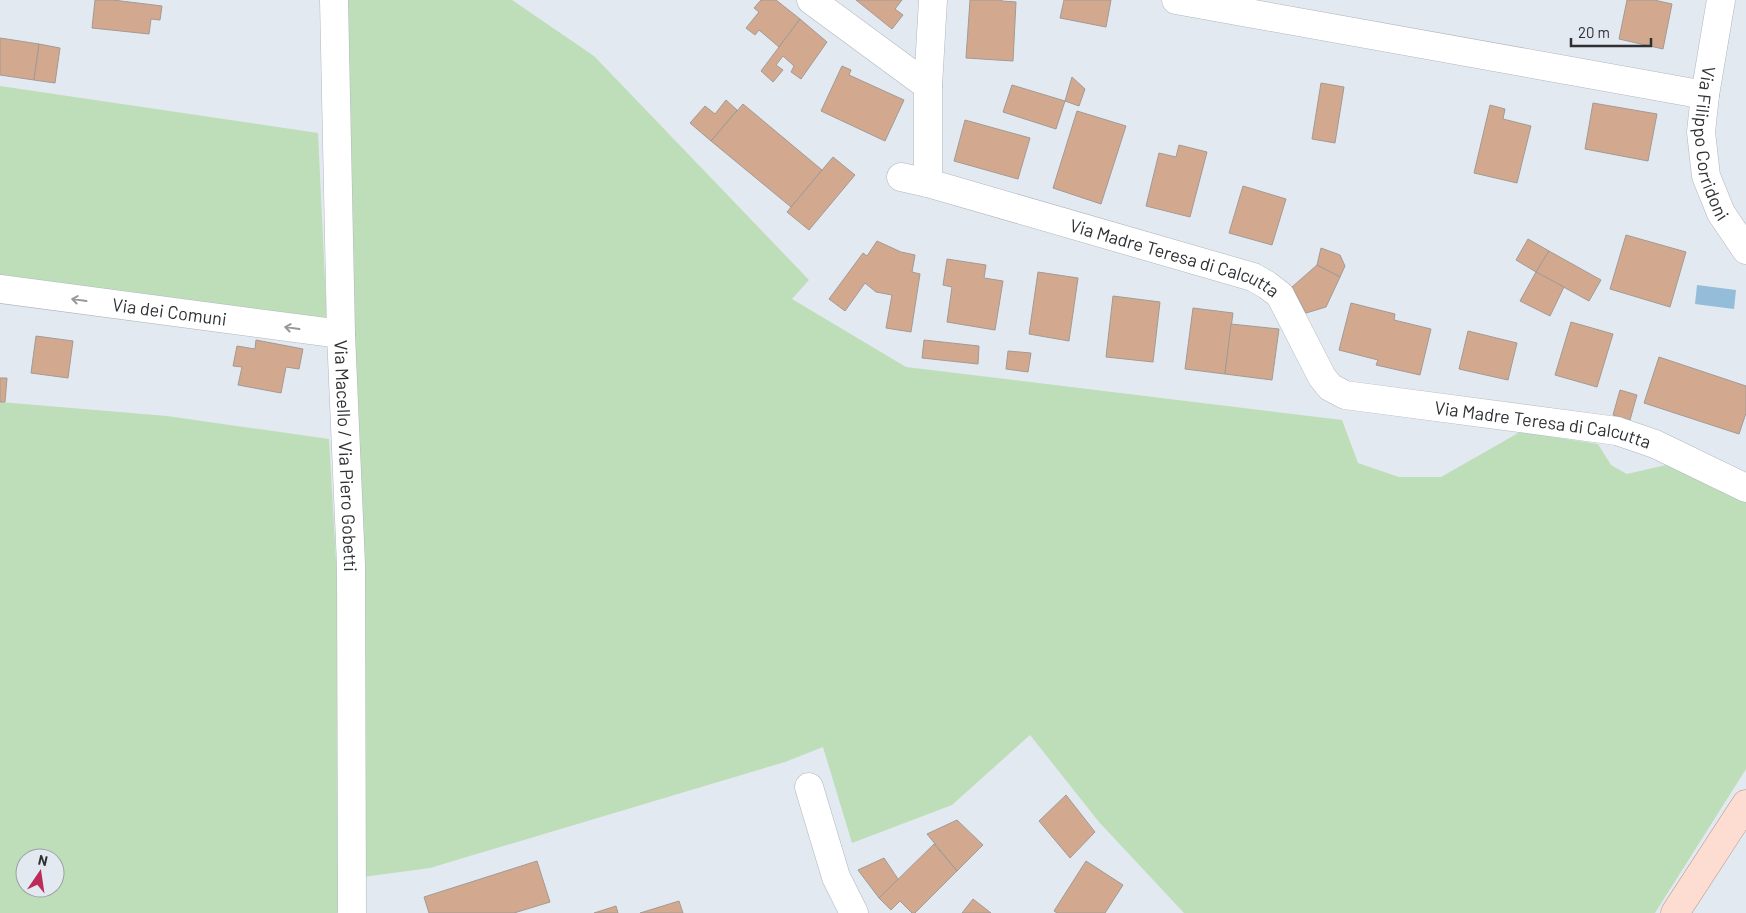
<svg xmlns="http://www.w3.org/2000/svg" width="1746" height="913" font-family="Barlow,sans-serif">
<rect width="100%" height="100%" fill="#e3e9f0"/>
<g fill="#bedeb9" fill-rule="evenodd">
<path d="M 348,0 L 512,0 L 594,56 L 809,280 L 792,299 L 906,367 L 1342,420 L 1358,463 L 1399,477 L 1441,477 L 1520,432 L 1598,444 L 1611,465 L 1627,474 L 1666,465 L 1746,502 L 1746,769 L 1655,913 L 1184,913 L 1099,822 L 1030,735 L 952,805 L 852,843 L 823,747 L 785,762 L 430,868 L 363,877 L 348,152 Z"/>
<path d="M 0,86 L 318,133 L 327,323 L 0,277 Z"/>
<path d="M 0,402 L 167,416 L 329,439 L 340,629 L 339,909 L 337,913 L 0,913 ZM 25,858 L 55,858 L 55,888 L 25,888 Z"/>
</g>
<path fill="#94bdda" d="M 1697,285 L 1736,290 L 1734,309 L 1695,304 Z"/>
<g fill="#d2a98f" stroke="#a29a95">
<path d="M 95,0 L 113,0 L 162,6 L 160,20 L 151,19 L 149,34 L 92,28 Z"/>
<path d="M 761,0 L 776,0 L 800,19 L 779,47 L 759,30 L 755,35 L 746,28 L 759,12 L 754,8 Z"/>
<path d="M 856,0 L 902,0 L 895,9 L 903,15 L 892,29 Z"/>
<path d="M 970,0 L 1002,0 L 1002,1 L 1016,2 L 1013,61 L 966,58 Z"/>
<path d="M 1064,0 L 1111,0 L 1106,27 L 1060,18 Z"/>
<path d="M 1627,0 L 1654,0 L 1672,4 L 1663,49 L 1619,39 Z"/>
<path d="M 800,19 L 827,42 L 801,79 L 791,72 L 794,66 L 783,56 L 776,65 L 783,70 L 773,82 L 761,71 Z"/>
<path d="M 0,38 L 39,44 L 34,80 L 0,75 Z"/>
<path d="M 39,44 L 60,48 L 55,83 L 34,80 Z"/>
<path d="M 842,66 L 851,70 L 849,75 L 904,100 L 885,141 L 821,111 Z"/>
<path d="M 1072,77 L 1085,89 L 1079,106 L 1065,101 Z"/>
<path d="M 1321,83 L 1344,87 L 1335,143 L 1312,139 Z"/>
<path d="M 1012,85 L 1065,101 L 1056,129 L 1003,112 Z"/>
<path d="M 726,100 L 737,110 L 711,141 L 690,123 L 705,106 L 715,114 Z"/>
<path d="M 1593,103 L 1657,114 L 1648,161 L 1585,149 Z"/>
<path d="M 743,104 L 822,170 L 791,207 L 711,141 Z"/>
<path d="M 1490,105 L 1505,109 L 1503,119 L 1531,126 L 1517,183 L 1474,173 Z"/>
<path d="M 1077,111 L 1126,126 L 1101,204 L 1053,188 Z"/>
<path d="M 965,120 L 1030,138 L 1018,179 L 954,161 Z"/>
<path d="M 1179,145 L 1207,152 L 1190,217 L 1146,206 L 1159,153 L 1176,157 Z"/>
<path d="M 833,157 L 855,175 L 809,230 L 787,212 Z"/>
<path d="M 1243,186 L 1286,199 L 1272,245 L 1229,233 Z"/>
<path d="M 1626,235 L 1686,252 L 1670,307 L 1610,289 Z"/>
<path d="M 1528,239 L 1549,251 L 1536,272 L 1516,260 Z"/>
<path d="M 877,241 L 901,252 L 915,255 L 912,272 L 920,274 L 911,332 L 886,328 L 892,295 L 876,292 L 865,283 L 845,311 L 829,299 L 863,253 L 867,256 Z"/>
<path d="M 1321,248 L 1340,255 L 1345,266 L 1340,277 L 1317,265 Z"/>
<path d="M 1549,251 L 1601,280 L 1589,301 L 1536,272 Z"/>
<path d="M 947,259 L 986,265 L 984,278 L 1003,281 L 995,330 L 947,322 L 952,287 L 943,285 Z"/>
<path d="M 1317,265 L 1340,277 L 1326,307 L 1306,313 L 1292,287 Z"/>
<path d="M 1038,272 L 1078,278 L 1069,341 L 1029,334 Z"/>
<path d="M 1536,272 L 1564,287 L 1550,316 L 1520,301 Z"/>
<path d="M 1113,296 L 1160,302 L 1153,362 L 1106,357 Z"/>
<path d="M 1351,303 L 1395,314 L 1394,320 L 1431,329 L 1420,375 L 1376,365 L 1378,360 L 1339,350 Z"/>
<path d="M 1193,308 L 1233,313 L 1225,374 L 1185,369 Z"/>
<path d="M 1571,322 L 1613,334 L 1597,387 L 1555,375 Z"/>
<path d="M 1231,324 L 1279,329 L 1272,380 L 1225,374 Z"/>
<path d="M 1468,331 L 1517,343 L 1508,380 L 1459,369 Z"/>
<path d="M 36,336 L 73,341 L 68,378 L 31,373 Z"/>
<path d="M 256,340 L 303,349 L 299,369 L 286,367 L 281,393 L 238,385 L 242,367 L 233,366 L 237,346 L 255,349 Z"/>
<path d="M 924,340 L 979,346 L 978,364 L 922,358 Z"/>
<path d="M 1008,351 L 1031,353 L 1028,372 L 1006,369 Z"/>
<path d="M 1659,357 L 1746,386 L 1746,413 L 1739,434 L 1644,403 Z"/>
<path d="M 0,378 L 7,378 L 5,402 L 0,402 Z"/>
<path d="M 1620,390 L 1637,395 L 1630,420 L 1613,415 Z"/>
<path d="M 1066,795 L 1095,832 L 1070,858 L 1039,821 Z"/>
<path d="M 957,820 L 983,845 L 957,871 L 927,834 Z"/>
<path d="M 934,844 L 957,871 L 915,913 L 912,913 L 900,901 L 891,910 L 879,898 Z"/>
<path d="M 884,858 L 898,879 L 879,898 L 858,870 Z"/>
<path d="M 537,861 L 550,902 L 514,913 L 429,913 L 424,897 Z"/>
<path d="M 1086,861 L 1123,885 L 1105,913 L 1057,913 L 1054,911 Z"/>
<path d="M 973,899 L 991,913 L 962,913 Z"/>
<path d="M 679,901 L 683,913 L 640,913 Z"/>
<path d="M 616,906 L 618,913 L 594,913 Z"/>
</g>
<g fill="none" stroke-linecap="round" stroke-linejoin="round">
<g stroke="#b1b7be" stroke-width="29">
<g id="minor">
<path id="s1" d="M 334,0 L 341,334 L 351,565 L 352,913"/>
<path d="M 811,0 L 928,86"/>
<path id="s2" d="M 933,0 L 928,86 L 928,183 L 1253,277 L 1267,285 L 1280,295 L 1322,377 L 1330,387 L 1345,395 L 1617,431 L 1655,444 L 1746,488"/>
<path d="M 1176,0 L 1705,95"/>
<path id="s3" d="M 1721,0 L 1705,95 L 1701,132 L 1706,176 L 1721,213 L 1746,250"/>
<path d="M 901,177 L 928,183"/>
<path id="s4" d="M 0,289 L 341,334"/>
<path d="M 809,787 L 836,877 L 854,913"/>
</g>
</g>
<g stroke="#b39186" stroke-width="29">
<path id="major" d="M 1675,913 L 1746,804"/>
</g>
<use href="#minor" stroke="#fff" stroke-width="28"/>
<use href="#major" stroke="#fddcd1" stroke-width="28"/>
</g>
<defs><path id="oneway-shaft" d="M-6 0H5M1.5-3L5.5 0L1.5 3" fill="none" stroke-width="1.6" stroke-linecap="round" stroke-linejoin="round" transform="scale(1.25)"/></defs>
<g stroke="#969899">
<use href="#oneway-shaft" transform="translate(79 300) rotate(-172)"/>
<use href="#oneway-shaft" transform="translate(292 328) rotate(-172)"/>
</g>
<g text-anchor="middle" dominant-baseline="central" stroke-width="5" stroke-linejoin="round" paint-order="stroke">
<g font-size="18" fill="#2e3033" stroke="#e3e9f0">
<text stroke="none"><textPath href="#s3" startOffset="146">Via Filippo Corridoni</textPath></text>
<text stroke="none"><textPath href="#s2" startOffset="441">Via Madre Teresa di Calcutta</textPath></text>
<text stroke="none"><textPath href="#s4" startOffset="171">Via dei Comuni</textPath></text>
<text stroke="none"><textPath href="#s2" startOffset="876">Via Madre Teresa di Calcutta</textPath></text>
<text stroke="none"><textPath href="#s1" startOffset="456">Via Macello / Via Piero Gobetti</textPath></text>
</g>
</g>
<g transform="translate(40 873) rotate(13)"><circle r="24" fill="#e3e9f0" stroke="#9b9fa4"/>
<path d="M0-4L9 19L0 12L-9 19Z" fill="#bb2c58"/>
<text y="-8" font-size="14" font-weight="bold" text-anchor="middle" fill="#2e3033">N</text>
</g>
<path d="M1571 38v8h80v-8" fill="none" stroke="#2e3033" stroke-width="2.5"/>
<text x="1578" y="38" font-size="15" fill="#2e3033" stroke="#e3e9f0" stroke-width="4" paint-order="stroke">20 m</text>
</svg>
